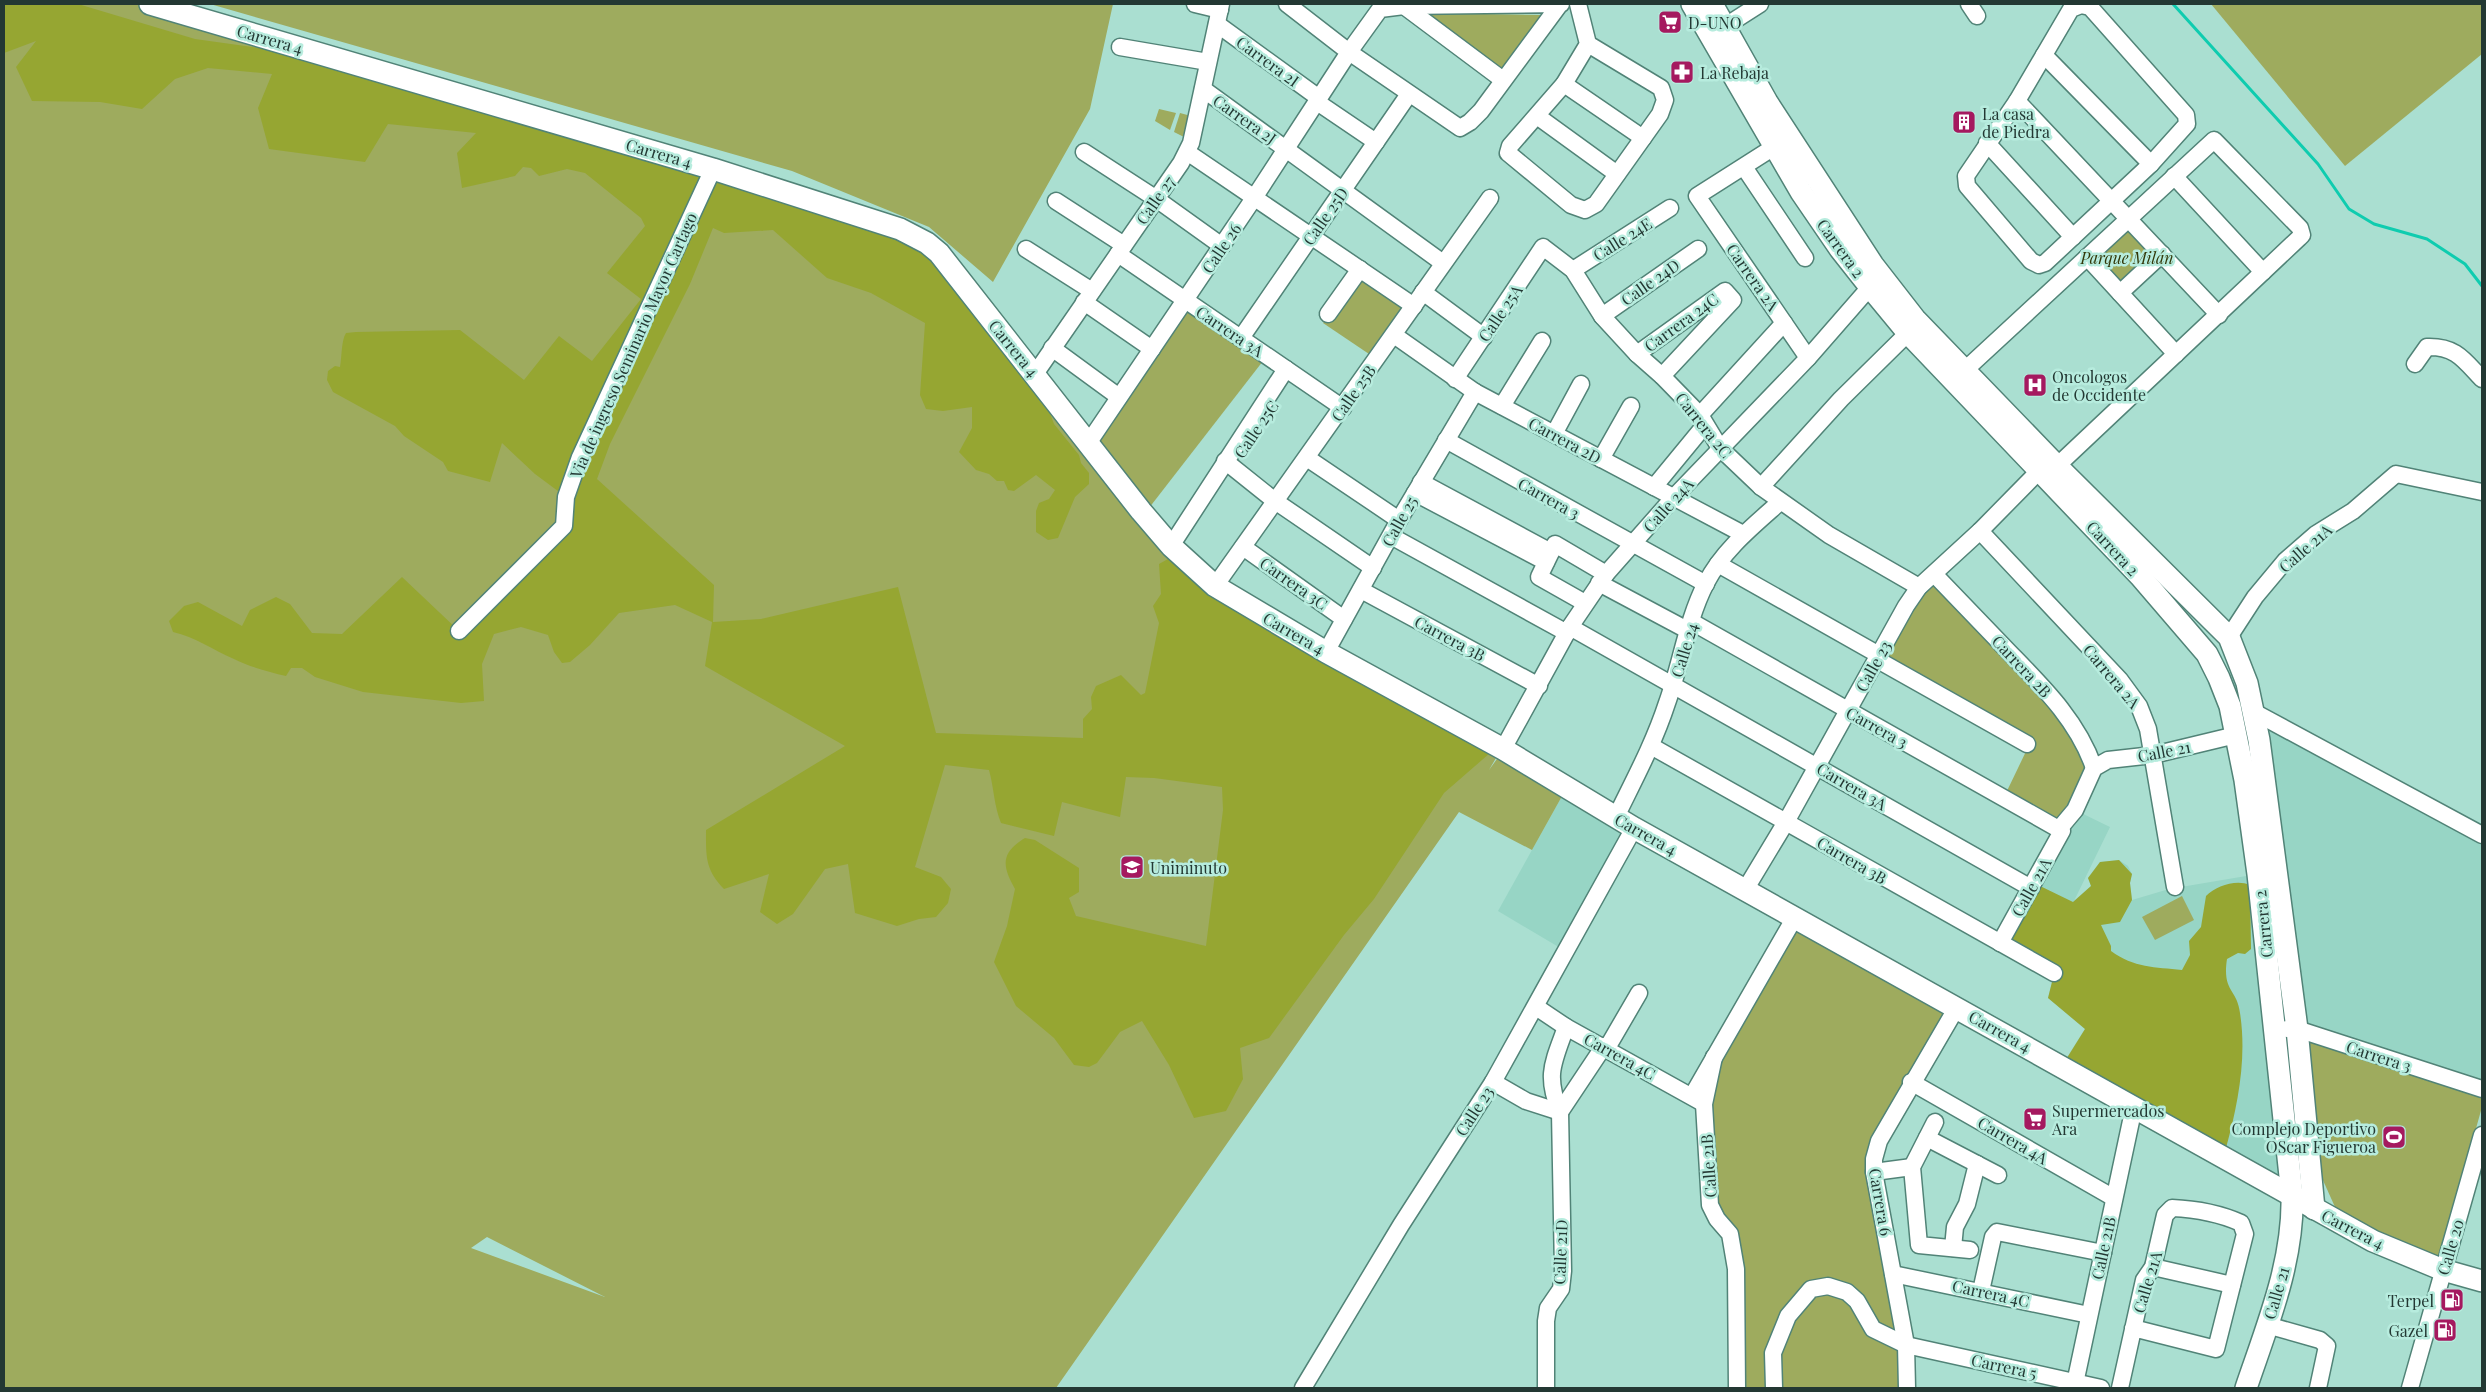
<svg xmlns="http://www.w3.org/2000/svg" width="2486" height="1392" font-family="'Playfair Display',serif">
<rect width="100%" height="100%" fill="#aadfd1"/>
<g fill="#97d5c5">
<path d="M 2254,712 L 2482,835 L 2482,1089 L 2297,1029 Z"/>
<path d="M 1566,789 L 1628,824 L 1562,949 L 1498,911 Z"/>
<path d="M 2075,810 L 2110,827 L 2074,901 L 2091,886 L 2088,878 L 2100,862 L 2119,860 L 2128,866 L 2132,874 L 2130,883 L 2132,900 L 2169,889 L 2258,874 L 2283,1177 L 2094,1079 L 2065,1061 L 2085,1029 L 2048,998 L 2055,970 L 2038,885 Z"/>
</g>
<g fill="#9eab5e" fill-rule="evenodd">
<path d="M 4,4 L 149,4 L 939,253 L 1171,546 L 1326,652 L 1496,758 L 1489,770 L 1502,752 L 1566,789 L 1532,850 L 1459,812 L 1056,1388 L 4,1388 ZM 487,1237 L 605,1297 L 471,1248 Z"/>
<path d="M 210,4 L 1113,4 L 1090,109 L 993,282 L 929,227 L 792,171 Z"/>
<path d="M 2211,4 L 2482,4 L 2482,54 L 2345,166 Z"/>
<path d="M 1430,13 L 1544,15 L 1504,74 L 1428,18 Z"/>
<path d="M 1159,109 L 1176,113 L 1170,130 L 1155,121 Z"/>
<path d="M 1180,113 L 1191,116 L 1184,137 L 1174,132 Z"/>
<path d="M 2130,226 L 2160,257 L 2122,290 L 2093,257 Z"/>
<path d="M 1361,273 L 1408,306 L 1372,356 L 1323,323 Z"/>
<path d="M 1188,310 L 1263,361 L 1149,508 L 1097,442 Z"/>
<path d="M 1932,582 L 2051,704 L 2079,740 L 2088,768 L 2057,823 L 2006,793 L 2031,741 L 1883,657 L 1914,601 Z"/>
<path d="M 2182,896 L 2194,920 L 2155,940 L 2142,917 Z"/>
<path d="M 1795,917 L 1957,1007 L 1879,1141 L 1908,1388 L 1737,1388 L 1736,1269 L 1717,1219 L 1709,1167 L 1714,1057 Z"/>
<path d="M 2304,1039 L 2482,1095 L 2482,1107 L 2439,1260 L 2373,1236 L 2335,1207 L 2317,1167 Z"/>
</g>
<g fill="#96a632">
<path d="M 4,4 L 78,4 L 195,39 L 338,59 L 713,169 L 939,253 L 1035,374 L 1054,424 L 1079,455 L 1081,463 L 1089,473 L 1089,484 L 1075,497 L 1058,538 L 1048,540 L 1036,532 L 1036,511 L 1039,503 L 1049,499 L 1055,490 L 1036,475 L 1014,491 L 1008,490 L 1004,481 L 997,481 L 989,474 L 976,470 L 959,452 L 972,428 L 972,407 L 943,411 L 926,409 L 920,395 L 925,323 L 871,293 L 827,278 L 773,230 L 724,233 L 713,228 L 690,284 L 610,444 L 597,479 L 714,585 L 713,622 L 761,619 L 898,587 L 936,733 L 1083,738 L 1083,719 L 1092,709 L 1091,697 L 1096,686 L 1121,675 L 1141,695 L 1145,693 L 1159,623 L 1153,606 L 1161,594 L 1159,564 L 1168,559 L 1295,647 L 1490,753 L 1444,793 L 1374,899 L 1344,935 L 1269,1038 L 1240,1048 L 1243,1079 L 1226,1111 L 1194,1118 L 1169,1065 L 1142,1021 L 1120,1032 L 1097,1063 L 1089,1067 L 1074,1065 L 1054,1038 L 1016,1006 L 994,962 L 1007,926 L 1015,889 C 1003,867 999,854 1025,838 L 1035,840 L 1079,868 L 1079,892 L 1069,898 L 1076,916 L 1206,946 L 1223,810 L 1222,787 L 1154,778 L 1126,777 L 1120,817 L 1062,802 L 1054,836 L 1001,823 C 994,806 994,788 989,770 L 945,765 L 915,867 L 941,877 L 951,889 L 948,903 L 936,917 L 919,919 L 897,926 L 855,913 L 848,864 L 825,869 L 793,914 L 777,924 L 760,912 L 769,874 L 724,889 C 705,870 706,856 706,830 L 845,746 L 705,666 L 712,622 L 675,605 L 619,613 L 590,645 L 570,662 L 562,663 L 554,652 L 548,635 L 521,627 L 494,634 L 482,664 L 484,701 L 461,703 L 363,692 L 315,677 L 302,668 L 291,668 L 286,676 C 269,672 250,667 234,659 C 213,650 195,637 173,632 L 169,621 L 184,606 L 198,602 L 242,626 L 250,610 L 276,597 L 290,604 L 312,633 L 342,634 L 402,577 L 458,630 L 564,526 L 566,497 L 535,474 L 502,443 L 490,482 L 448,471 L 443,462 L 404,436 L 395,426 L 333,392 L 327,380 L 328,371 L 335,366 L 340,367 C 342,357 341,341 346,333 L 356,332 L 460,330 L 524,380 L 559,336 L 592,361 L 641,299 L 607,273 L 645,226 L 641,218 L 585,173 L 567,169 L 539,176 L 531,168 L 523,167 L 515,176 L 462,188 L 457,153 L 476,133 L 388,124 L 365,162 L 269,149 L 258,108 L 272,74 L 208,68 L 175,79 L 142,109 L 100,102 L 32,101 L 16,67 L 36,41 L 4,53 Z"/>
<path d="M 2119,860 L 2132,874 L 2130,883 L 2132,900 L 2120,922 L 2101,925 L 2111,946 L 2111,951 C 2134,968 2155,967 2182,970 L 2190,955 L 2189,941 L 2201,927 L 2206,896 C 2216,886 2236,879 2250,885 L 2251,949 L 2245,954 L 2238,953 L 2227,959 C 2222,992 2237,988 2240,1013 C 2247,1058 2238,1104 2226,1148 L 2065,1061 L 2085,1029 L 2048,998 L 2055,970 L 2004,941 L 2038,885 L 2073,902 L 2091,886 L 2088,878 L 2100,862 Z"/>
</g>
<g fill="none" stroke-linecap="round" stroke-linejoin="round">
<path stroke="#0fccaf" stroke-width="3" d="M 2173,4 L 2318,164 L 2349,209 L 2374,224 L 2427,239 L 2465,264 L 2482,286"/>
<g stroke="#518377" stroke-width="19">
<g id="minor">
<path d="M 1195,4 L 1220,10"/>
<path d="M 1560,4 L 1481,111 L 1470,122 L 1460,128 L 1349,52 L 1380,9 L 1404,6 L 1561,4"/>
<path d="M 1578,4 L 1588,44 L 1564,84 L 1510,146 L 1508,153 L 1571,205 L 1585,210 L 1596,204 L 1660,114 L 1665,100 L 1661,88 L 1588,44"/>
<path d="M 1969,4 L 1977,16"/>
<path d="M 2081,5 L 2090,7 L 2186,115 L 2187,124 L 2151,164 L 2045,263 L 2039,265 L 2031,261 L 1967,186 L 1966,176 L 2017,101 L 2071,9 Z"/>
<path d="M 1404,6 L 1503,80"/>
<path d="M 1217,24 L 1319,98"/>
<path d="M 1724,27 L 1760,4"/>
<path d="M 1120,47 L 1208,62"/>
<path d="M 2044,55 L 2151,164"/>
<path d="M 1564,84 L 1643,138"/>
<path d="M 1203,89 L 1443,263"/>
<path d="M 2017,101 L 2219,315"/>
<path d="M 1317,102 L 1376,142"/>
<path d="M 1537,116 L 1617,174"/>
<path d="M 1987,143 L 2073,237"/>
<path d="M 1774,147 L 1697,196 L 1808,358"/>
<path d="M 1084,152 L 1155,198 L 1222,246"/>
<path d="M 1187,152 L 1414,306"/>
<path d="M 1744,167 L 1805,258"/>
<path d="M 2174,176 L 2263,272"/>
<path d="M 1056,201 L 1124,245"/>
<path d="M 1026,249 L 1092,291"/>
<path d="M 1118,254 L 1343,408"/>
<path d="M 2087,257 L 2176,354"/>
<path d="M 1573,270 L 1670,208"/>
<path d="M 1423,292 L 1484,337"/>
<path d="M 2120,293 L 2162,254"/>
<path d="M 1084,302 L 1152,349"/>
<path d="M 1328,314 L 1360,269"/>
<path d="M 1602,316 L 1698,249"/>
<path d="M 1394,335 L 1475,392 L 1743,534"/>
<path d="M 1241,338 L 1409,94"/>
<path d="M 1052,348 L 1119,397"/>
<path d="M 1637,354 L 1725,291 L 1733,300 L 1662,376"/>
<path d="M 2415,364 L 2427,347 C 2456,346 2464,360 2482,379"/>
<path d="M 1965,370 L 2214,140 L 2300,228 L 2302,235 L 2299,238 L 2057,466"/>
<path d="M 1035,374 L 1181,163 L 1191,143 L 1221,4"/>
<path d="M 1455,379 L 1543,247 L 1573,270 L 1602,316 L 1637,354 L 1662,376 L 1700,415 L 1720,448 L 1761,487 L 1829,535 L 1919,587"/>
<path d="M 1502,406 L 1542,341"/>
<path d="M 1700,415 L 1784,323"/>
<path d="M 1554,434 L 1581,384"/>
<path d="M 1446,440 L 1706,584"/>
<path d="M 1089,442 L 1254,198 L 1349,52 L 1287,4"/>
<path d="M 1307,458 L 1399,520"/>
<path d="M 1601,459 L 1631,406"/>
<path d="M 1225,461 L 1275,501 L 1373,568"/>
<path d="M 1421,482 L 1551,552"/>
<path d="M 1654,487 L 1705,425"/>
<path d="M 1761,487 L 1841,399 L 1908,333"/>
<path d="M 1415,493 L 1546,562"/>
<path d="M 1980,531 L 2120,680 L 2139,706 L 2148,729 L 2175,887"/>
<path d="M 1391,536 L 1567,633"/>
<path d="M 1171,546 L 1286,369"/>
<path d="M 1243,547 L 1344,619"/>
<path d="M 1718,564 L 1879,655"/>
<path d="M 1934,574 C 1959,600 1984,626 2009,652 C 2043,687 2078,721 2094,768"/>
<path d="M 1599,583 L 1689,631"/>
<path d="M 1215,586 L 1490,198"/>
<path d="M 1361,590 L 1539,686"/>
<path d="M 1585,603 L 1539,577 L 1555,544 L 1606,574"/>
<path d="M 1692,622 L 2062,831 L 2000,943"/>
<path d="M 1570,627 L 2031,888"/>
<path d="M 459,631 L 564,526 L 566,497 L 580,457 L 713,169"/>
<path d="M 2229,637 L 2255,597 L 2285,561 L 2316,534 L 2353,511 L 2396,474 L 2482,492"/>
<path d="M 1326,652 L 1399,520 L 1475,392"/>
<path d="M 1876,659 L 2027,744"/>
<path d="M 2254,712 L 2482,835"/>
<path d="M 1651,746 L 2054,973"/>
<path d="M 1503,749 L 1570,627 L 1606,574 L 1674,497 L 1808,358 L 1870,287"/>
<path d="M 1616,817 C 1634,780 1654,743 1667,703 C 1681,664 1687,620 1706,583 C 1723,550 1753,526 1780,502"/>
<path d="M 2059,829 L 2075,810 L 2094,768 L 2108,760 L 2153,755 L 2236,735"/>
<path d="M 1745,890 L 1786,822 L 1906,606 L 1919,587 L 1980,531 L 2039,471"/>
<path d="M 1536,1007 L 1566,1027 L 1701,1102"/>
<path d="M 2287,1029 L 2297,1029 L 2482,1089"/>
<path d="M 1607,1048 L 1639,993"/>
<path d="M 1714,1057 L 1704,1104 L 1710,1205 L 1717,1219 L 1730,1234 L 1736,1269 L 1737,1388"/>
<path d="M 1493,1082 L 1526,1101 L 1560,1112"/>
<path d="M 1911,1082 L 2114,1198"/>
<path d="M 1692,1096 L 1795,917"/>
<path d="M 1560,1112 L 1604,1046"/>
<path d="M 1935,1122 L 1912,1167 L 1919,1245 L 1970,1250"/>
<path d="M 1927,1138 L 1998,1175"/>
<path d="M 1874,1172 L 1912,1167"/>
<path d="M 1953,1248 L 1955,1227 L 1967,1204 L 1977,1164"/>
<path d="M 2153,1267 L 2232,1285"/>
<path d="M 1893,1274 L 2089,1315"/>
<path d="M 1981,1291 L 1993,1237 L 1997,1232 L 2103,1253"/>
<path d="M 2267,1325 L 2320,1340 L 2327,1346 L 2318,1388"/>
<path d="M 1303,1388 L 1401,1225 L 1493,1082 L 1634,828"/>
<path d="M 1546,1388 L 1546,1321 L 1548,1308 L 1561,1289 L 1563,1271 L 1560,1112 C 1545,1075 1553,1063 1566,1027"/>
<path d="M 1774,1388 L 1773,1353 L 1788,1316 L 1811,1289 L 1828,1286 L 1847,1292 L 1857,1301 L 1873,1329 L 1906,1345 L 2101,1388"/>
<path d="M 1907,1388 L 1906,1345 L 1874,1172 L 1874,1159 L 1879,1141 L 1957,1007"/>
<path d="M 2074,1388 L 2134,1107"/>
<path d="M 2120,1388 L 2144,1280 L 2153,1267 L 2165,1215 L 2172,1208 C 2194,1209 2221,1214 2241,1223 L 2245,1234 L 2216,1349 L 2133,1328"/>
<path d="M 2410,1388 L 2482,1135"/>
</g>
</g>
<g stroke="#518377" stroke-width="24">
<g id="major">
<path d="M 150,4 L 713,169 L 900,229 L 927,243 L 939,253 L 1141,511 L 1171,546 L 1215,586 L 1326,652 L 1503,749 L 1634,828 L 2373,1241 L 2443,1270 L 2482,1281"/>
<path d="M 1692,4 L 1801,192 L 1840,249 L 1870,287 L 1908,333 L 2140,576 L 2207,654 L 2219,678 L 2230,706 L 2245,780 L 2258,874 L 2292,1195 C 2294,1261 2267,1326 2246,1388"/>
<path d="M 1712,4 L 1767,102 L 1873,265 L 1915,319 L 2057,466 L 2229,637 L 2247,683 L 2259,740 L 2297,1029 L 2314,1209"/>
</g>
</g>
<use href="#minor" stroke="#fff" stroke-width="16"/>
<use href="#major" stroke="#fff" stroke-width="21"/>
</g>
<defs>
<g id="supermarket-square" transform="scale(1.25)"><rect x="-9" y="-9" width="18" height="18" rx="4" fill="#a5195f" stroke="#b7ecde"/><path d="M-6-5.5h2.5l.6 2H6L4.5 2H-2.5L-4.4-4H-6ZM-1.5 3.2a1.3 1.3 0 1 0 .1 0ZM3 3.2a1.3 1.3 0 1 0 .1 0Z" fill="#fff"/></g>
<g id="pharmacy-square" transform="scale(1.25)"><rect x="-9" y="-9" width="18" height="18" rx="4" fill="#a5195f" stroke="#b7ecde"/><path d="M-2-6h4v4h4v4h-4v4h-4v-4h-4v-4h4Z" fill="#fff"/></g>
<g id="building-square" transform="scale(1.25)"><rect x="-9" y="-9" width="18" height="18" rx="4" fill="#a5195f" stroke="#b7ecde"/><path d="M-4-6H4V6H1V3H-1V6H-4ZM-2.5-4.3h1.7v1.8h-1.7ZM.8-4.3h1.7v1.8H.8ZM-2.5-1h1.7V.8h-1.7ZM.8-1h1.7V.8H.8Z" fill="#fff"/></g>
<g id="hospital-square" transform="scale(1.25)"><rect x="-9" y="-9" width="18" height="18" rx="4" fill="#a5195f" stroke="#b7ecde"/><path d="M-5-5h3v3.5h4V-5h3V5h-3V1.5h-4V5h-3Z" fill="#fff"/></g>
<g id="university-square" transform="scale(1.25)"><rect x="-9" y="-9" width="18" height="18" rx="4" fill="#a5195f" stroke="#b7ecde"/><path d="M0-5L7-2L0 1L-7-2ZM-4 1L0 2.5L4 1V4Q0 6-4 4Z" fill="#fff"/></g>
<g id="stadium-square" transform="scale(1.25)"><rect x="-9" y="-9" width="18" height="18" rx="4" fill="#a5195f" stroke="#b7ecde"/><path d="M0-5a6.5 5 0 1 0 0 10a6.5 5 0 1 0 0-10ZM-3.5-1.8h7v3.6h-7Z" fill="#fff"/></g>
<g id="fuel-square" transform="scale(1.25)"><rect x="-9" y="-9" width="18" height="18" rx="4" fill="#a5195f" stroke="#b7ecde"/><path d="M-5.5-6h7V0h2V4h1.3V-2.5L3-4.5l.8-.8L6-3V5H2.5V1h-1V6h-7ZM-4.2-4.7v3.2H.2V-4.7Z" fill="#fff"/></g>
</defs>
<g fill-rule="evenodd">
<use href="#supermarket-square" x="1670" y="22"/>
<use href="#pharmacy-square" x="1682" y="72"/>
<use href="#building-square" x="1964" y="122"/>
<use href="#hospital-square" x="2035" y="385"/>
<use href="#university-square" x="1132" y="867"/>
<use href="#supermarket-square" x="2035" y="1119"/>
<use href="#stadium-square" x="2394" y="1137"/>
<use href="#fuel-square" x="2452" y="1300"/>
<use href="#fuel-square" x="2445" y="1330"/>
</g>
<g text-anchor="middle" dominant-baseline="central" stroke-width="5" stroke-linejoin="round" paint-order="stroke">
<g font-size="16" fill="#233833" stroke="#b7ecde" text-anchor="start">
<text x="1688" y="22">D-UNO</text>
<text x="1700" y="72">La Rebaja</text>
<text x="1982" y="113">La casa<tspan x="1982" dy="18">de Piedra</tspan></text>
<text x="2052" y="376">Oncologos<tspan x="2052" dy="18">de Occidente</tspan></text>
<text x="1150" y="867">Uniminuto</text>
<text x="2052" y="1110">Supermercados<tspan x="2052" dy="18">Ara</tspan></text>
<text x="2376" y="1128" text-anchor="end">Complejo Deportivo<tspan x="2376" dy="18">OScar Figueroa</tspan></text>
<text x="2434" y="1300" text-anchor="end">Terpel</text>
<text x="2428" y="1330" text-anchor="end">Gazel</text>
</g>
<g font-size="16" fill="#233833" stroke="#b7ecde">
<text transform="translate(270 39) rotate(16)">Carrera 4</text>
<text transform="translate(1268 61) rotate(36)">Carrera 2I</text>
<text transform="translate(1245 119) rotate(35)">Carrera 2J</text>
<text transform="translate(659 153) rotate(16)">Carrera 4</text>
<text transform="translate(1155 200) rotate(-55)">Calle 27</text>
<text transform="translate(1325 216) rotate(-55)">Calle 25D</text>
<text transform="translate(1622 239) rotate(-32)">Calle 24E</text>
<text transform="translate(1221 248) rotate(-56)">Calle 26</text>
<text transform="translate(1841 248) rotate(54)">Carrera 2</text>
<text transform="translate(1753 277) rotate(55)">Carrera 2A</text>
<text transform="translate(1650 282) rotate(-35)">Calle 24D</text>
<text transform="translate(1500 313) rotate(-56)">Calle 25A</text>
<text transform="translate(1681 322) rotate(-36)">Carrera 24C</text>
<text transform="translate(1230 331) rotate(34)">Carrera 3A</text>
<text transform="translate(633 345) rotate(-66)">Via de ingreso Seminario Mayor Cartago</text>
<text transform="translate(1014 348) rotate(51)">Carrera 4</text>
<text transform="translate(1353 393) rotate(-55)">Calle 25B</text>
<text transform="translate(1704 425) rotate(51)">Carrera 2C</text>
<text transform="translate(1256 429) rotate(-56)">Calle 25C</text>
<text transform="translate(1565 440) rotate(28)">Carrera 2D</text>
<text transform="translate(1549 498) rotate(29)">Carrera 3</text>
<text transform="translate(1668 505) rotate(-48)">Calle 24A</text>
<text transform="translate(1399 521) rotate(-61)">Calle 25</text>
<text transform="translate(2113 548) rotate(47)">Carrera 2</text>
<text transform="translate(2305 548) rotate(-41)">Calle 21A</text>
<text transform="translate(1294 583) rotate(35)">Carrera 3C</text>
<text transform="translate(1294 633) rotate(30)">Carrera 4</text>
<text transform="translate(1450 638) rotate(28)">Carrera 3B</text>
<text transform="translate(1684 650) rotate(-73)">Calle 24</text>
<text transform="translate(1873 666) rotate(-61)">Calle 23</text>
<text transform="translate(2022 666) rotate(47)">Carrera 2B</text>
<text transform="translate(2112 676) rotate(50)">Carrera 2A</text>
<text transform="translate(1877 727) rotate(29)">Carrera 3</text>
<text transform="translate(2164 751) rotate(-11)">Calle 21</text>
<text transform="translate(1852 786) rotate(30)">Carrera 3A</text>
<text transform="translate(1646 834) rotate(29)">Carrera 4</text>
<text transform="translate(1852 860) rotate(30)">Carrera 3B</text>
<text transform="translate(2031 887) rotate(-61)">Calle 21A</text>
<text transform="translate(2263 924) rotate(-96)">Carrera 2</text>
<text transform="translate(2000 1031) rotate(29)">Carrera 4</text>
<text transform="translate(1620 1056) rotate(29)">Carrera 4C</text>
<text transform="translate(2379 1056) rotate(18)">Carrera 3</text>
<text transform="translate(1474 1111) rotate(-57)">Calle 23</text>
<text transform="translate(2013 1140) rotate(30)">Carrera 4A</text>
<text transform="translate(1708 1166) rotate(-94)">Calle 21B</text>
<text transform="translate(1881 1202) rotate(80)">Carrera 6</text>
<text transform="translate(2353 1229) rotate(27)">Carrera 4</text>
<text transform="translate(2450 1247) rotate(-74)">Calle 20</text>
<text transform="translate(2103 1248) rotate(-78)">Calle 21B</text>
<text transform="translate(1560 1252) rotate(-88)">Calle 21D</text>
<text transform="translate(2147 1282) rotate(-73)">Calle 21A</text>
<text transform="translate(1991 1293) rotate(12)">Carrera 4C</text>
<text transform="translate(2276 1293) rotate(-74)">Calle 21</text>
<text transform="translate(2004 1366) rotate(12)">Carrera 5</text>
</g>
<g font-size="16" font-style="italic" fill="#323809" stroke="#b7ecde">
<text x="2127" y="257">Parque Milán</text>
</g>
</g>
<rect width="2486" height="1392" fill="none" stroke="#233833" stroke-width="10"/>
</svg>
